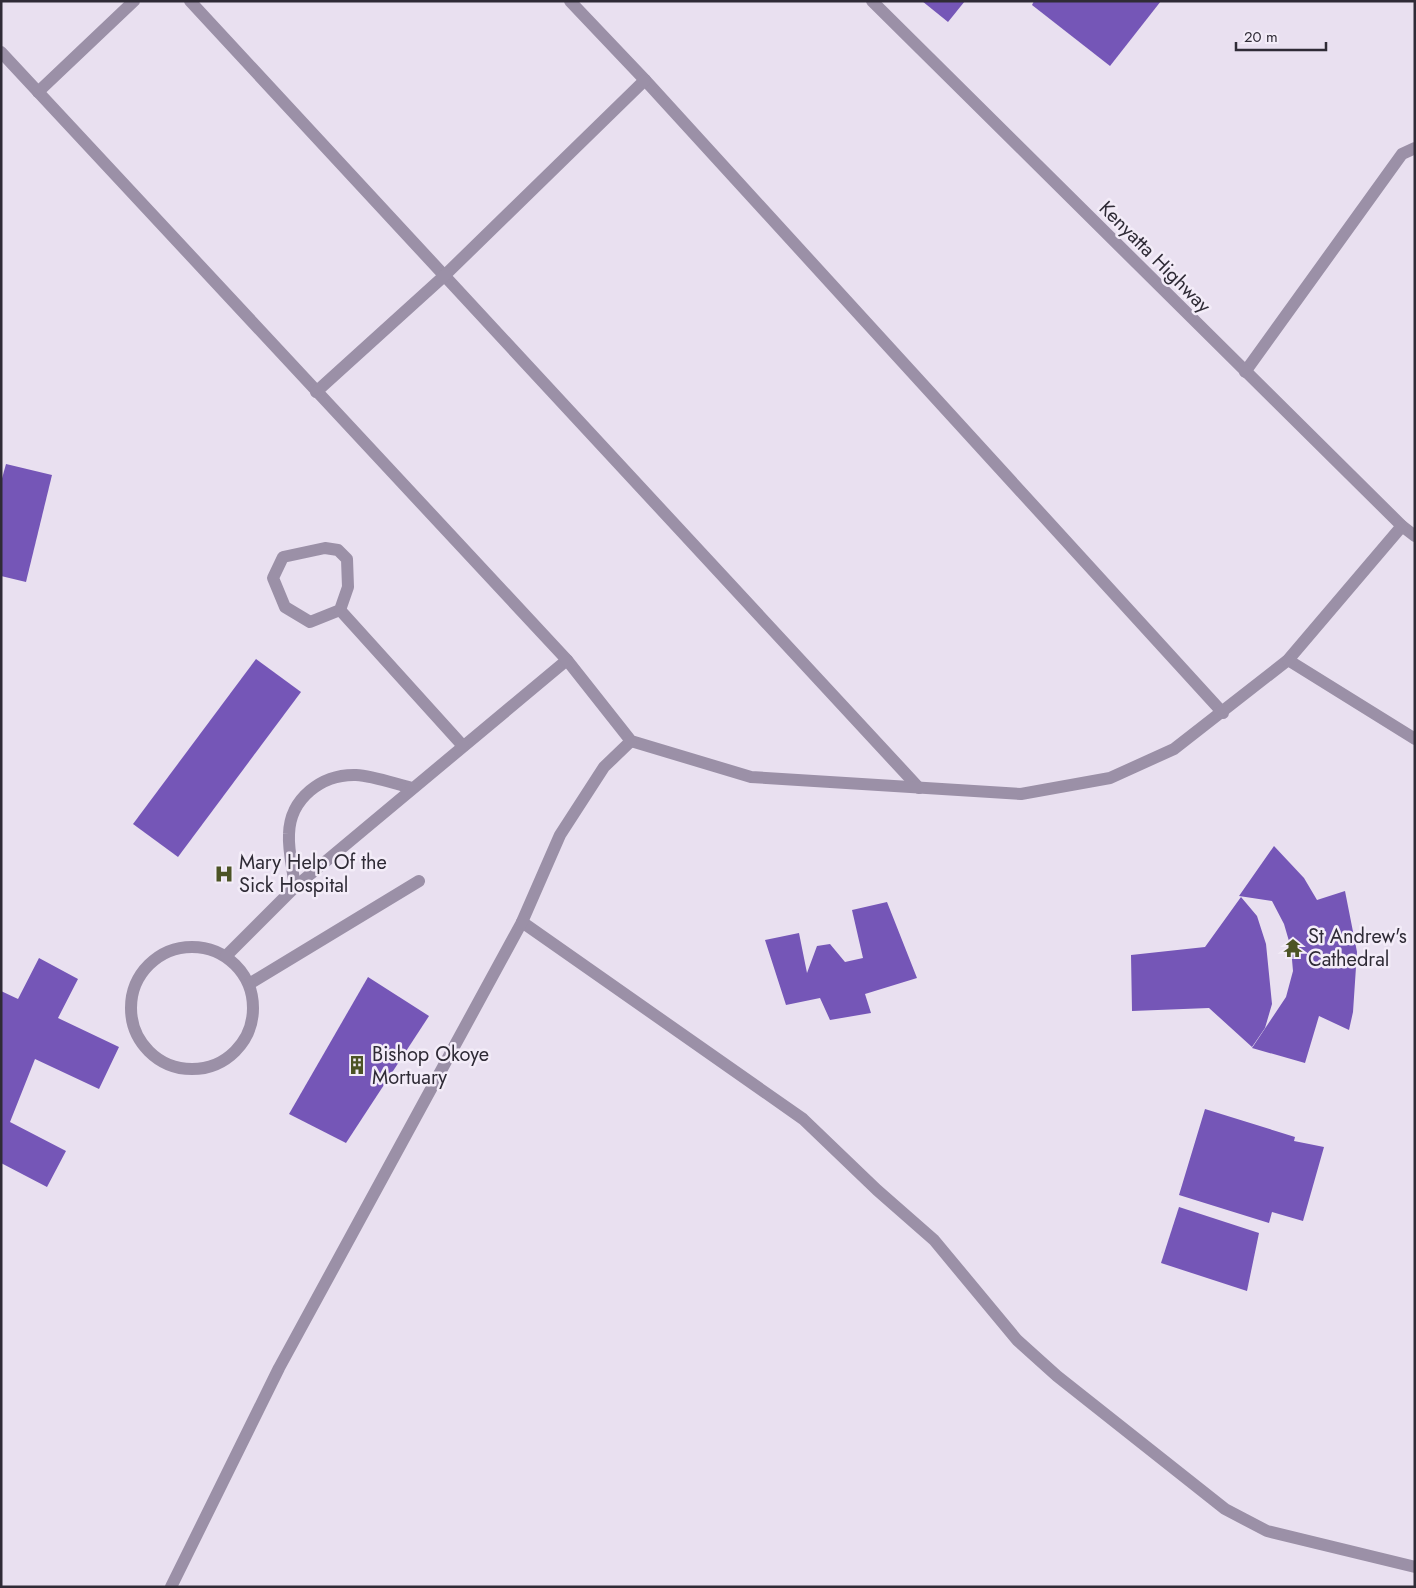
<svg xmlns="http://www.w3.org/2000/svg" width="1416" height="1588" font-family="Jost,sans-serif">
<rect width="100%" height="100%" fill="#e9e0f0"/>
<g fill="#7556b7">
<path d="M 922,1 L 965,1 L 948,22 Z"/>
<path d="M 1034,1 L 1161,1 L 1110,66 L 1032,5 Z"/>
<path d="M 6,464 L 52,475 L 26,582 L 1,576 L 1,482 Z"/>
<path d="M 256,659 L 301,692 L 178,857 L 133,824 Z"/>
<path d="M 1274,846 L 1304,878 L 1317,900 L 1345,891 L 1357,952 L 1353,1012 L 1349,1030 L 1319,1016 L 1305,1063 L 1252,1048 L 1286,997 L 1293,971 L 1291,948 L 1284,924 L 1272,901 L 1239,896 Z"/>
<path d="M 1241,897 L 1257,916 L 1266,944 L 1272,1004 L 1265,1028 L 1252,1047 L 1209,1008 L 1132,1011 L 1131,955 L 1205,947 Z"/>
<path d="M 887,902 L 917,978 L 865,994 L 871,1013 L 830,1020 L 820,998 L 786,1005 L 765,940 L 799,933 L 807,973 L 817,946 L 830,944 L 845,962 L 863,958 L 852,910 Z"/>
<path d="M 39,958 L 78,979 L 58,1018 L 119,1047 L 99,1089 L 35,1059 L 10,1122 L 66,1151 L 47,1187 L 1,1163 L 1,991 L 18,999 Z"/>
<path d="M 368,977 L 429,1016 L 346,1143 L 289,1114 Z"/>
<path d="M 1205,1109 L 1295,1137 L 1294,1141 L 1324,1147 L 1303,1221 L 1272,1212 L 1269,1223 L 1179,1195 Z"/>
<path d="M 1179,1207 L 1259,1233 L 1247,1291 L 1161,1263 Z"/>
</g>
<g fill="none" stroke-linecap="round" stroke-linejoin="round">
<g stroke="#9b90a7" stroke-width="12">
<path d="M 1245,372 L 1402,154 L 1415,148"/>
<path d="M 295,887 C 293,870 288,851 289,834 C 290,798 322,774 356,775 C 374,776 395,784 412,788"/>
<circle cx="192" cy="1008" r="61"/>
<path d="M 226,956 L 295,887 L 567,660"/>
<path d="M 249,984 L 419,881"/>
</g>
<g stroke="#9b90a7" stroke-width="12">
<path d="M 190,1 L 919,788"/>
<path d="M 570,1 L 645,80 L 1223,713"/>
<path d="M 872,1 L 1402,526 L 1415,536"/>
<path d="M 1,52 L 567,660 L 631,741 L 751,777 L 1021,794 L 1110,778 L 1174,749 L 1288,660 L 1402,526"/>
<path d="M 38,92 L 134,1"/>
<path d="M 316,392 L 443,277 L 645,80"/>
<path d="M 325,548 L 338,550 L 347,559 L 348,587 L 340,610 L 310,622 L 285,607 L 273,578 L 283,557 Z"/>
<path d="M 340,610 L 463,746"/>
<path d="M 1288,660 L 1415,739"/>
<path d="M 522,922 L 803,1119 L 877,1190 L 934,1240 L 1017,1340 L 1057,1376 L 1225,1509 L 1267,1531 L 1415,1567"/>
<path d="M 171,1587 L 279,1368 L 522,922 L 560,835 L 604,767 L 631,741"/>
</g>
</g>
<defs>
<g id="hospital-bare" transform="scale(1.5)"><path d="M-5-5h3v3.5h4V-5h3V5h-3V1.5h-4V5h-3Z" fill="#4c5325" stroke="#f3ecf8" stroke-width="2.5" paint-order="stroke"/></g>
<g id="temple-bare" transform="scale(1.5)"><path d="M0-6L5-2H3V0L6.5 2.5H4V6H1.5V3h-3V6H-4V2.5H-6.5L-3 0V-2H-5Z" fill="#4c5325" stroke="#f3ecf8" stroke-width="2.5" paint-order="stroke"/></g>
<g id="building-bare" transform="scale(1.5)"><path d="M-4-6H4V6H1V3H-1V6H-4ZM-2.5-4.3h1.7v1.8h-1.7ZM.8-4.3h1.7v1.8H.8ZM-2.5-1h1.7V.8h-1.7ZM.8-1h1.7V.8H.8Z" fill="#4c5325" stroke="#f3ecf8" stroke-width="2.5" paint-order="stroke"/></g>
</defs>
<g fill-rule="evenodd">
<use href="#hospital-bare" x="224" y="874"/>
<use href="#temple-bare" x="1293" y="948"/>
<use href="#building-bare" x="357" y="1065"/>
</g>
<g text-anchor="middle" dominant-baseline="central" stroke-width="5" stroke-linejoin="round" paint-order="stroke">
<g font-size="20" fill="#2f2b36" stroke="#f3ecf8">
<text transform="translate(1155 257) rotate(45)">Kenyatta Highway</text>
</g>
<g font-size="20" fill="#2f2b36" stroke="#f3ecf8" text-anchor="start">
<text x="239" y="862">Mary Help Of the<tspan x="239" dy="23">Sick Hospital</tspan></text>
<text x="1308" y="936">St Andrew's<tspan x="1308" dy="23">Cathedral</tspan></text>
<text x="372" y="1054">Bishop Okoye<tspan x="372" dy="23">Mortuary</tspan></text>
</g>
</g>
<rect width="1416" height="1588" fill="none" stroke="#2f2b36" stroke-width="5"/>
<path d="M1236 42v8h90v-8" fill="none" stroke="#2f2b36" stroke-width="2.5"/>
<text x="1244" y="42" font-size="15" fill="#2f2b36" stroke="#f3ecf8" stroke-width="4" paint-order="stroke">20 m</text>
</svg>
